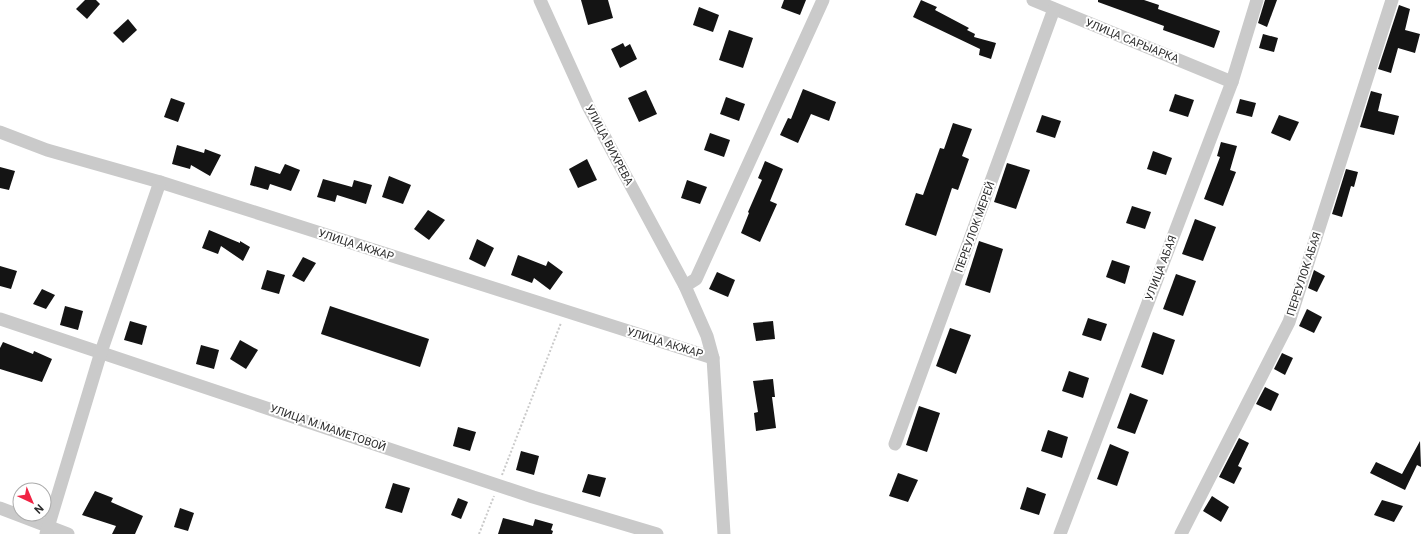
<svg xmlns="http://www.w3.org/2000/svg" width="1421" height="534" font-family="Roboto,sans-serif">
<rect width="100%" height="100%" fill="#fff"/>
<g fill="#141414">
<path d="M 85,0 L 96,0 L 100,4 L 87,19 L 76,9 Z"/>
<path d="M 581,0 L 608,0 L 613,18 L 588,25 Z"/>
<path d="M 784,0 L 806,0 L 800,15 L 781,8 Z"/>
<path d="M 921,0 L 937,7 L 935,10 L 969,28 L 967,30 L 975,34 L 974,37 L 996,43 L 991,59 L 979,55 L 980,49 L 913,17 Z"/>
<path d="M 1098,0 L 1144,0 L 1159,5 L 1158,9 L 1220,31 L 1214,48 L 1163,30 L 1164,26 L 1098,2 Z"/>
<path d="M 1265,0 L 1277,0 L 1267,27 L 1258,23 Z"/>
<path d="M 1399,5 L 1410,9 L 1405,30 L 1420,34 L 1415,53 L 1398,48 L 1391,73 L 1378,69 Z"/>
<path d="M 699,7 L 719,15 L 713,32 L 693,25 Z"/>
<path d="M 128,19 L 137,30 L 123,43 L 113,33 Z"/>
<path d="M 729,30 L 753,38 L 743,68 L 719,60 Z"/>
<path d="M 1263,34 L 1278,38 L 1274,52 L 1259,48 Z"/>
<path d="M 623,43 L 625,47 L 630,44 L 637,59 L 620,68 L 611,49 Z"/>
<path d="M 803,89 L 836,102 L 829,121 L 811,114 L 798,143 L 780,135 L 788,118 L 791,119 Z"/>
<path d="M 646,90 L 657,114 L 639,122 L 628,98 Z"/>
<path d="M 1371,91 L 1382,94 L 1378,111 L 1399,116 L 1394,135 L 1360,127 Z"/>
<path d="M 1175,94 L 1194,100 L 1188,117 L 1169,111 Z"/>
<path d="M 726,97 L 745,104 L 739,121 L 720,114 Z"/>
<path d="M 171,98 L 185,103 L 178,122 L 164,117 Z"/>
<path d="M 1240,99 L 1256,103 L 1252,117 L 1236,113 Z"/>
<path d="M 1042,115 L 1061,121 L 1055,138 L 1036,132 Z"/>
<path d="M 1279,115 L 1299,122 L 1290,141 L 1271,133 Z"/>
<path d="M 953,123 L 972,129 L 962,156 L 969,159 L 958,190 L 952,188 L 936,236 L 905,225 L 916,193 L 923,195 L 940,148 L 944,149 Z"/>
<path d="M 710,133 L 730,140 L 724,157 L 704,150 Z"/>
<path d="M 1221,142 L 1237,146 L 1230,170 L 1236,172 L 1223,206 L 1204,199 L 1220,157 L 1217,156 Z"/>
<path d="M 177,145 L 204,153 L 205,149 L 221,155 L 210,176 L 191,165 L 190,169 L 172,164 Z"/>
<path d="M 1153,151 L 1172,158 L 1166,175 L 1147,169 Z"/>
<path d="M 587,159 L 597,180 L 578,188 L 569,169 Z"/>
<path d="M 765,161 L 783,169 L 770,201 L 777,204 L 760,242 L 741,233 L 749,213 L 748,212 L 762,180 L 758,178 Z"/>
<path d="M 1007,163 L 1030,170 L 1016,209 L 994,202 Z"/>
<path d="M 285,164 L 300,170 L 291,191 L 270,184 L 268,190 L 250,185 L 255,166 L 280,174 Z"/>
<path d="M 0,167 L 15,171 L 9,190 L 0,188 Z"/>
<path d="M 1346,169 L 1358,172 L 1354,187 L 1351,186 L 1342,217 L 1332,214 Z"/>
<path d="M 389,176 L 411,185 L 403,204 L 382,197 Z"/>
<path d="M 323,179 L 352,187 L 354,180 L 372,185 L 366,204 L 337,195 L 335,202 L 317,197 Z"/>
<path d="M 687,180 L 707,187 L 700,204 L 681,198 Z"/>
<path d="M 1132,206 L 1151,212 L 1145,229 L 1126,223 Z"/>
<path d="M 428,210 L 445,220 L 429,240 L 414,229 Z"/>
<path d="M 1195,219 L 1216,227 L 1203,261 L 1182,254 Z"/>
<path d="M 209,230 L 240,243 L 240,241 L 250,247 L 243,261 L 221,246 L 218,254 L 202,248 Z"/>
<path d="M 477,239 L 494,248 L 485,267 L 469,259 Z"/>
<path d="M 979,241 L 1003,249 L 990,293 L 965,285 Z"/>
<path d="M 518,255 L 546,266 L 548,261 L 563,272 L 550,290 L 534,278 L 532,283 L 511,275 Z"/>
<path d="M 303,257 L 316,263 L 304,282 L 292,276 Z"/>
<path d="M 1112,260 L 1130,266 L 1125,284 L 1106,277 Z"/>
<path d="M 0,266 L 17,271 L 11,289 L 0,286 Z"/>
<path d="M 267,270 L 285,275 L 279,294 L 261,289 Z"/>
<path d="M 1314,270 L 1325,276 L 1317,292 L 1308,288 Z"/>
<path d="M 717,272 L 735,280 L 728,297 L 709,289 Z"/>
<path d="M 1176,274 L 1196,281 L 1183,316 L 1163,309 Z"/>
<path d="M 42,289 L 55,295 L 46,309 L 33,304 Z"/>
<path d="M 65,306 L 83,311 L 78,330 L 60,325 Z"/>
<path d="M 330,306 L 429,339 L 420,367 L 321,334 Z"/>
<path d="M 1307,309 L 1322,317 L 1314,333 L 1299,326 Z"/>
<path d="M 1088,318 L 1107,324 L 1101,341 L 1082,335 Z"/>
<path d="M 130,321 L 147,326 L 142,345 L 124,340 Z"/>
<path d="M 773,321 L 775,339 L 756,341 L 753,323 Z"/>
<path d="M 950,328 L 971,335 L 956,374 L 936,366 Z"/>
<path d="M 1153,332 L 1175,340 L 1163,375 L 1141,367 Z"/>
<path d="M 240,340 L 258,350 L 246,369 L 230,359 Z"/>
<path d="M 3,342 L 33,354 L 34,351 L 52,359 L 42,382 L 0,369 L 0,348 Z"/>
<path d="M 201,345 L 219,350 L 214,369 L 196,364 Z"/>
<path d="M 1282,353 L 1293,358 L 1285,375 L 1274,369 Z"/>
<path d="M 1069,371 L 1089,378 L 1083,398 L 1062,391 Z"/>
<path d="M 773,379 L 775,397 L 772,397 L 776,428 L 756,431 L 754,413 L 758,412 L 753,381 Z"/>
<path d="M 1265,387 L 1279,394 L 1271,411 L 1256,404 Z"/>
<path d="M 1130,393 L 1148,400 L 1135,434 L 1117,428 Z"/>
<path d="M 919,406 L 940,413 L 927,452 L 906,445 Z"/>
<path d="M 458,427 L 476,432 L 470,451 L 453,446 Z"/>
<path d="M 1048,430 L 1068,437 L 1062,458 L 1041,451 Z"/>
<path d="M 1239,438 L 1249,443 L 1238,466 L 1242,468 L 1234,484 L 1219,477 Z"/>
<path d="M 1420,441 L 1421,467 L 1417,465 L 1405,490 L 1370,473 L 1376,462 L 1402,474 Z"/>
<path d="M 1110,444 L 1129,452 L 1117,486 L 1097,479 Z"/>
<path d="M 521,451 L 539,456 L 534,475 L 516,470 Z"/>
<path d="M 898,473 L 918,480 L 908,502 L 889,496 Z"/>
<path d="M 588,474 L 606,478 L 600,497 L 582,492 Z"/>
<path d="M 393,483 L 410,488 L 402,513 L 385,508 Z"/>
<path d="M 1027,487 L 1046,494 L 1039,515 L 1020,509 Z"/>
<path d="M 95,491 L 113,498 L 111,502 L 143,516 L 135,534 L 112,534 L 116,526 L 82,515 Z"/>
<path d="M 1212,496 L 1229,507 L 1221,522 L 1203,511 Z"/>
<path d="M 458,498 L 468,502 L 461,519 L 451,515 Z"/>
<path d="M 1382,500 L 1403,506 L 1394,522 L 1374,515 Z"/>
<path d="M 180,508 L 194,513 L 188,531 L 174,527 Z"/>
<path d="M 503,518 L 533,526 L 535,519 L 553,524 L 551,530 L 553,531 L 552,534 L 498,534 Z"/>
</g>
<g fill="none" stroke-linecap="round" stroke-linejoin="round">
<g stroke="#cacaca" stroke-width="2" stroke-dasharray="2 2" stroke-linecap="butt">
<path d="M 502,475 L 561,323"/>
<path d="M 479,534 L 494,496"/>
</g>
<g stroke="#cacaca" stroke-width="13">
<path d="M 540,0 L 588,106 L 685,286"/>
<path d="M 1033,0 L 1232,82"/>
<path d="M 0,132 L 47,150 L 160,182 L 713,358"/>
<path d="M 0,319 L 533,497 L 657,534"/>
<path d="M 895,444 L 1054,9"/>
<path d="M 0,508 L 68,534"/>
<path d="M 46,534 L 101,352 L 160,182"/>
<path d="M 724,534 L 713,358 L 707,336 L 685,286 L 696,279 L 823,0"/>
<path d="M 1060,534 L 1232,82 L 1257,0"/>
<path d="M 1181,534 L 1289,322 L 1392,0"/>
</g>
</g>
<g text-anchor="middle" dominant-baseline="central" stroke-width="4" stroke-linejoin="round" paint-order="stroke">
<g font-size="11" fill="#2d2d2d" stroke="#fff">
<text transform="translate(1132 41) rotate(22)">УЛИЦА САРЫАРКА</text>
<text transform="translate(609 145) rotate(62)">УЛИЦА ВИХРЕВА</text>
<text transform="translate(975 227) rotate(-70)">ПЕРЕУЛОК МЕРЕЙ</text>
<text transform="translate(356 245) rotate(18)">УЛИЦА АКЖАР</text>
<text transform="translate(1161 268) rotate(-69)">УЛИЦА АБАЯ</text>
<text transform="translate(1304 274) rotate(-72)">ПЕРЕУЛОК АБАЯ</text>
<text transform="translate(665 343) rotate(17)">УЛИЦА АКЖАР</text>
<text transform="translate(328 428) rotate(19)">УЛИЦА М.МАМЕТОВОЙ</text>
</g>
</g>
<g transform="translate(32 502) rotate(136)"><circle r="19" fill="#ffffff" stroke="#ababab"/>
<path d="M0-3L7 15L0 10L-7 15Z" fill="#f02343"/>
<text y="-6" font-size="11" font-weight="bold" text-anchor="middle" fill="#2d2d2d">N</text>
</g>
</svg>
